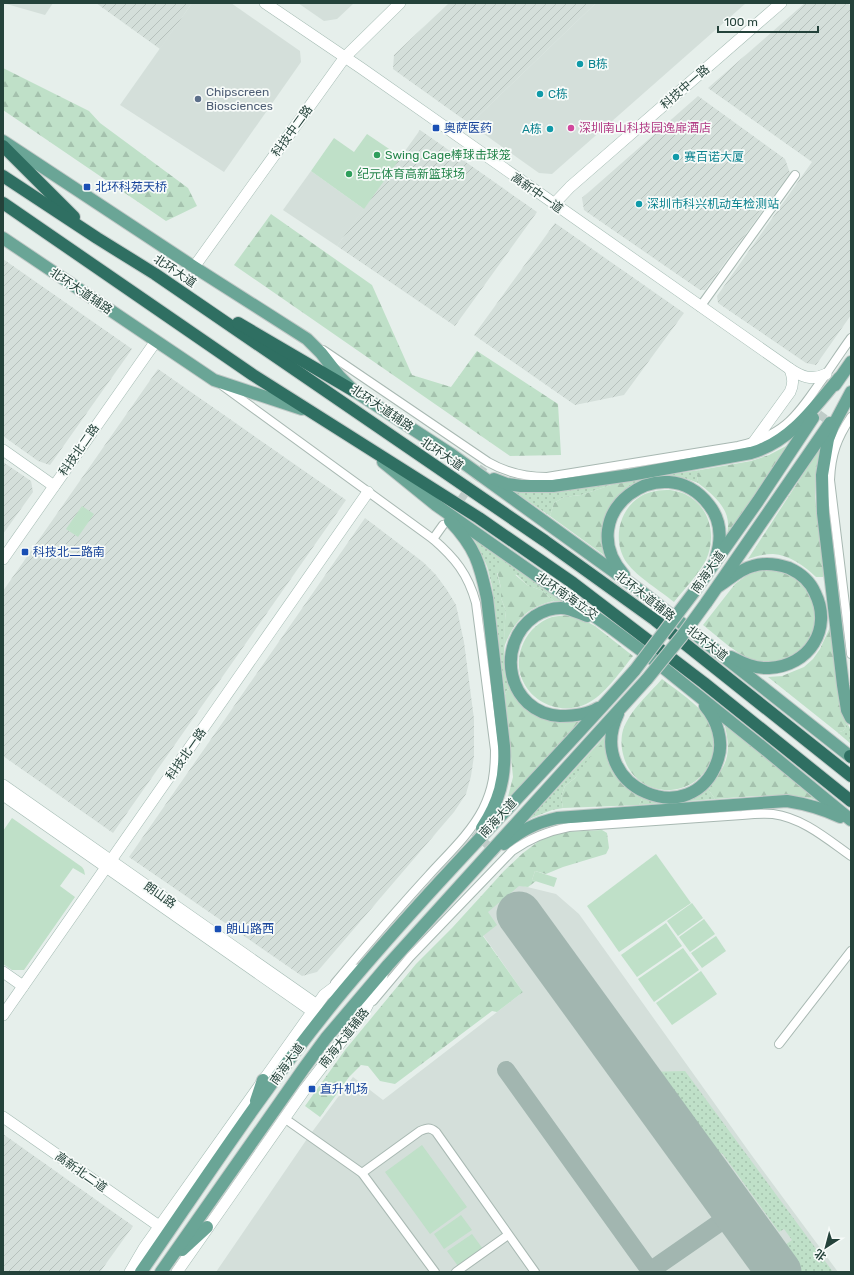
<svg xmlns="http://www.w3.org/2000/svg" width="854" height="1275" font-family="Rubik,'Noto Sans SC',sans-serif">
<defs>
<pattern id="industrial-furrows" width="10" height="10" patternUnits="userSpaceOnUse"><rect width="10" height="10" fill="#d4dfda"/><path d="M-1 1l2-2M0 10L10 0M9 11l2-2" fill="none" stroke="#b6c1bc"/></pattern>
<pattern id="grass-dots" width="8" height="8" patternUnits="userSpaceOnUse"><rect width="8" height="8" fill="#bfe0c8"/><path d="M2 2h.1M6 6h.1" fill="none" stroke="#a4c1ad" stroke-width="1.8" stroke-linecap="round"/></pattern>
<pattern id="forest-firs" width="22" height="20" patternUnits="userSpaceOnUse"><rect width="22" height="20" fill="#bfe0c8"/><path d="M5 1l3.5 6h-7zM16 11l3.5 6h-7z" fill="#a4c1ad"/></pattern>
</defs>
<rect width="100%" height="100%" fill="#e6efeb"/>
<g fill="#d4dfda">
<path d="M 3,3 L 53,3 L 45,15 Z"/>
<path d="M 192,3 L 231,3 L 300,51 L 301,62 L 224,172 L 120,105 Z"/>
<path d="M 298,3 L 354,3 L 337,19 L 324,21 Z"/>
<path d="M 596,3 L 746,3 L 552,174 L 539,173 L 470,124 Z"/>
<path d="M 311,171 L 364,209 L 337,246 L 283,210 Z"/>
<path d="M 519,885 L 556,894 L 579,914 L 750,1153 L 838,1272 L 216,1272 L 309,1136 L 353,1077 L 383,1100 L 523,992 L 483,935 L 487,912 Z"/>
</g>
<g fill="url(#industrial-furrows)">
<path d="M 96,3 L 192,3 L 160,49 Z"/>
<path d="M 449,3 L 596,3 L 470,124 L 393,69 L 394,55 Z"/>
<path d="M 805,3 L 847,3 L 851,6 L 851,315 L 816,365 L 806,363 L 718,303 L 717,296 L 812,162 L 708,88 Z"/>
<path d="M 698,96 L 785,159 L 790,173 L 705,290 L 700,290 L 584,210 L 582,198 Z"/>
<path d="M 420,130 L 537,212 L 455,326 L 337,246 Z"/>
<path d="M 555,223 L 684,313 L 624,395 L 575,405 L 474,335 Z"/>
<path d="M 3,259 L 132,349 L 50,465 L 38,461 L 3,436 Z"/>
<path d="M 158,369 L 346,500 L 113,833 L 3,756 L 3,591 Z"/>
<path d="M 3,462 L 31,481 L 33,492 L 3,534 Z"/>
<path d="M 365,518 L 423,562 L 436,575 L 447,590 L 456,605 L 464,642 L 474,719 L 474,756 L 471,776 L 466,794 L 454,812 L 317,972 L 302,976 L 129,857 Z"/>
<path d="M 3,1134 L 133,1226 L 100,1272 L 3,1272 Z"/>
</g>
<g fill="url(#grass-dots)">
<path d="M 700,470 L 697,475 L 698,483 C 673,472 649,474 626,490 L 631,480 Z"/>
<path d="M 620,482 L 581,495 L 564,497 L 554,503 L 550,516 L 510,489 L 528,492 L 559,491 Z"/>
<path d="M 471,533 L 567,601 L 554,601 L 541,590 L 527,585 L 517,575 L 497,573 L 501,588 L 501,598 L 506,611 L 505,620 L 504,664 L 505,675 L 511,688 L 507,690 L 505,695 L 492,586 L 487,566 Z"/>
<path d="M 847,723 L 851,730 L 851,744 L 837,732 C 844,732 845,730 847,723 Z"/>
<path d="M 609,732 L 608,738 L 575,778 L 565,786 L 561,797 L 563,808 L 552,810 L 529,819 Z"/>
<path d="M 709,785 L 710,792 L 715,799 L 639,805 L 643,797 Z"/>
<path d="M 685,1071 L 833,1272 L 792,1272 L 777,1251 L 792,1240 L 784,1229 L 779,1232 L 722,1153 L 709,1159 L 646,1072 Z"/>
</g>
<g fill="url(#forest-firs)">
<path d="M 3,68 L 89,111 L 100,123 L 188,188 L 197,206 L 166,221 L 3,110 Z"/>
<path d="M 271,214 L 372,285 L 412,375 L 451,387 L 477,351 L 558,404 L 561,455 L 510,456 L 234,265 Z"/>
<path d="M 790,444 L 726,539 C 727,535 728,530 728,526 C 729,507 711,493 698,483 L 697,475 L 700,470 L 751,461 L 769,455 Z"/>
<path d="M 820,448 L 816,471 L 815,497 L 825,573 L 823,577 L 816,577 C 805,566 789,555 773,554 C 764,554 756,556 748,559 Z"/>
<path d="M 631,480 C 630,484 628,488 625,491 C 621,496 616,500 612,505 C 599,523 602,538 608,558 L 550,516 L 554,503 L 564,497 L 581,495 L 620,482 Z"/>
<path d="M 670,490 C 675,491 681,492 685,494 C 710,506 717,536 706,560 C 698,575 685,588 674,602 C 661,591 637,577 627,563 C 612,542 618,510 641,496 C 650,491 660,490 670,490 Z"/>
<path d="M 495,562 L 503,564 L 527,585 L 541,590 L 554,601 C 526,607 514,622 504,647 L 505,620 L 506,611 L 501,598 L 501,588 Z"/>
<path d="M 762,570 C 767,570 773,570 777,571 C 785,572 793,577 799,582 C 838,615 801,677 753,660 C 737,655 716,635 703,625 L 735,584 L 747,575 Z"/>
<path d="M 567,615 L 582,619 L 595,626 L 633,656 C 620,672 604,696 586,704 C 562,715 532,704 522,679 C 512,655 527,625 552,617 C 556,616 562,616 567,615 Z"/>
<path d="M 831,625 L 844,716 L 847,723 C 845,730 844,732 837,732 L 768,677 L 782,676 L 804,667 L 813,659 L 820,649 Z"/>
<path d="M 662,679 C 676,690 698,704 708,719 C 714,729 716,743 713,754 C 701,802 634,802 623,754 C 621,746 621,737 623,730 C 630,710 649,694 662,679 Z"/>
<path d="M 511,688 C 524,709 535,720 561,722 C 567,722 574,721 580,722 L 507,801 L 513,777 L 505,695 L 507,690 Z"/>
<path d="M 724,722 L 818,800 C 784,792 750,797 715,799 L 710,792 L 709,785 C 730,764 731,750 724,722 Z"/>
<path d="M 608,738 C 610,748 610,760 613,769 C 618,782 631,790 643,797 L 639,805 L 563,808 L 561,797 L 565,786 L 575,778 L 596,749 Z"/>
<path d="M 602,830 L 607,833 L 609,848 L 606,854 L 563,867 L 546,874 L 535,871 L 532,880 L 536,881 L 528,887 L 519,886 L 488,912 L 497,925 L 483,936 L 523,992 L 497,1012 L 492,1011 L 395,1084 L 380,1081 L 368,1066 L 361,1065 L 349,1077 L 320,1117 L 305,1106 L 345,1050 L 416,964 L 452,928 L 504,871 L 523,853 L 539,841 L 553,835 L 564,832 Z"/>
</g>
<g fill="#bfe0c8">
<path d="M 367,134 L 401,157 L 364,209 L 311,171 L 334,138 L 354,152 Z"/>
<path d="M 82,506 L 94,514 L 78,537 L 66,529 Z"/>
<path d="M 12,818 L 82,867 L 84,870 L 85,875 L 73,868 L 60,886 L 75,897 L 24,970 L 12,970 L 3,964 L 3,831 Z"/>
<path d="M 656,854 L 691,903 L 619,952 L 587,906 Z"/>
<path d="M 535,871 L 557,878 L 554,887 L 532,880 Z"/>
<path d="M 692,903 L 703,918 L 678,936 L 667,921 Z"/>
<path d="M 704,919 L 715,934 L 690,952 L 679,937 Z"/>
<path d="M 666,923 L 682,946 L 637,977 L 621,955 Z"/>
<path d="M 716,936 L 726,951 L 702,968 L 691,953 Z"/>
<path d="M 683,948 L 699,970 L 654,1002 L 638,979 Z"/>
<path d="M 701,971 L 717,994 L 672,1025 L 656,1003 Z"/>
<path d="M 422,1145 L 467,1207 L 430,1234 L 385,1172 Z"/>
<path d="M 461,1215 L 472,1230 L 444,1249 L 434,1234 Z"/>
<path d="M 472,1234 L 483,1249 L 458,1266 L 447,1251 Z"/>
</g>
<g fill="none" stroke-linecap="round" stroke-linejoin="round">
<g stroke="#a2b6b0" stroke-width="18">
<path d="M 506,1070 L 651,1272"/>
<path d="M 650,1271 L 735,1212"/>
</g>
<path stroke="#a2b6b0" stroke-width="45" d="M 519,914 L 779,1272"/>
<g stroke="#bfccc8" stroke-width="8" stroke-dasharray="8 4" stroke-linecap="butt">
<path d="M 809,407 L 834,425"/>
<path d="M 447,519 L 484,467"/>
<path d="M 474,833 L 499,855"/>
</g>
<g stroke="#a8b8b2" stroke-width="10">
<g id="street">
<path d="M 700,307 L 795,175"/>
<path d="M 323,350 L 488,462 C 507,473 525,477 547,477 L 738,446 C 782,436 795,419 819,384 C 830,369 840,353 851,338"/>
<path d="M 223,386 L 433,539 C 455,558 468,574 476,603 L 495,750 C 495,772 493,789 483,809 C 470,834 448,854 429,875 C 397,910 366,946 335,983"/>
<path d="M 851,417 C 837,438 831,454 830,480 L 851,654"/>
<path d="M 433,539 L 443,525"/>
<path d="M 373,1001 L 410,957 L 512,851 C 530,838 548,831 569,827 L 742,815 C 752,814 763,813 773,814 C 803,818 827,839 851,856"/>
<path d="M 779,1044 L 851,951"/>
<path d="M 284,1118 L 362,1173 L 435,1272"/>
<path d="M 362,1173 L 420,1131 C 427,1128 430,1127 436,1132 L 535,1272"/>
<path d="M 456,1272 L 508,1235"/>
</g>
</g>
<g stroke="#a4bbb3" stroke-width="12">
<g id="secondary">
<path d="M 265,3 L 361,68 L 790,369 C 802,377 812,381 826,374"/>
<path d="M 554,204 L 570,187 L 781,3"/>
<path d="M 194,267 L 345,57 L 400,3"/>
<path d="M 753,443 L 790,392 C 794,384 793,378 790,369"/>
<path d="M 3,450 L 54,486"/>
<path d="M 3,559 L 156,341"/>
<path d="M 3,785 L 317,1005"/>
<path d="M 3,795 L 312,1011"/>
<path d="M 3,972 L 23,986"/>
<path d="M 3,1015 L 368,492"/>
<path d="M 3,1117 L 159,1226"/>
<path d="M 130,1272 L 144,1248 L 317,1005 L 324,995 L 357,970"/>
<path d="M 177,1272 L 305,1089 L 364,1012 L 382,976"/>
</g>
</g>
<g stroke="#c2cac8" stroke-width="14">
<g id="primary">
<path d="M 3,141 L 194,267 L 307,339 L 321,353 L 339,376 L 354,391 L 451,454 L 642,592 L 851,757"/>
<path d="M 3,238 L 214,380 L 302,409"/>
<path d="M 835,385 L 851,362"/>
<path d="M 851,392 L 833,426 L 828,439 L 822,475 L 823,513 L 843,685 L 847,710 L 851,718"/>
<path d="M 383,462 L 436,505 L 607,625 L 650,657 L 761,746 L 851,820"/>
<path d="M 494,479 L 507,484 L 521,486 L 553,486 L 630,475 L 751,453 C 790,442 814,408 839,378"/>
<path d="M 450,521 C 475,547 480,564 487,598 L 504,746 C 506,778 499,802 482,828"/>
<path d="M 624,575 C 570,514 663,445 709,505 C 721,520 722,538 716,557"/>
<path d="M 719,586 C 730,579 740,569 753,566 C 766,562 777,564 789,568 C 800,573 810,581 815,593 C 833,629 809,666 769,668 C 755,669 743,663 731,657"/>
<path d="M 694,592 L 758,501 L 813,418"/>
<path d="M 706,603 L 830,423"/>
<path d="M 587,616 C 579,613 570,608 561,608 C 552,608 543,611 535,616 C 494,644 507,713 560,716 C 572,716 587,715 598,708"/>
<path d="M 618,714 C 583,787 694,835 718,759 C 724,741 717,720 705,706"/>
<path d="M 504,844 C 522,830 535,823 557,818 L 787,801 C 806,804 822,808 840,817"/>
<path d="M 256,1101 L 263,1080"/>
<path d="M 182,1250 L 207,1227"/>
<path d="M 141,1272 C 204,1181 265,1087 335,1001 C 430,886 536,782 635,670"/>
<path d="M 161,1272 L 304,1068 L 326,1038 L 388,965 L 647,679"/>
</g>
</g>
<g stroke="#c2cac8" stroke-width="14">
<g id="highway">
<path d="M 3,146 L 74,217"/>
<path d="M 3,176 L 97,238 L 155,274 L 545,541 L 655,620 L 851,776"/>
<path d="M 3,203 L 253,375 L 479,518 L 573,583 L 704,683 L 851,801"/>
<path d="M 238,323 L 354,391"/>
<path d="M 850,756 L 851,757"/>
</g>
</g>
<use href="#street" stroke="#fff" stroke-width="8"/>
<use href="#secondary" stroke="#fff" stroke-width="11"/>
<use href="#primary" stroke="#6aa596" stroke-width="12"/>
<use href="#highway" stroke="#2f6f62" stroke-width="12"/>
<g stroke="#c2cac8" stroke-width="14" stroke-linecap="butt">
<g id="primary-bridge">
<path d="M 635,670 L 694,592"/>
<path d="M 647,679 L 682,636 L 706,603"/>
</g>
</g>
<use href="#primary-bridge" stroke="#6aa596" stroke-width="12"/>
</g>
<g fill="#0f9aa8" stroke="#f7fbf9" stroke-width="1.5">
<circle cx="580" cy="64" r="4"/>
<circle cx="540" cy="94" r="4"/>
<circle cx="550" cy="129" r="4"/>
<circle cx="676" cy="157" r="4"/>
<circle cx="639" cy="204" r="4"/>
</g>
<circle fill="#5c6f8a" stroke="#f7fbf9" stroke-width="1.5" cx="198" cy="99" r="4"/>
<g fill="#1a4fb4" stroke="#f7fbf9" stroke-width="1.5">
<rect x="432" y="124" width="8" height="8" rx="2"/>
<rect x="83" y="183" width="8" height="8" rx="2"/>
<rect x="21" y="548" width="8" height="8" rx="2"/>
<rect x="214" y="925" width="8" height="8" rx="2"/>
<rect x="308" y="1085" width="8" height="8" rx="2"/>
</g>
<circle fill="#d1479c" stroke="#f7fbf9" stroke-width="1.5" cx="571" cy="128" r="4"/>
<g fill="#2e9e5b" stroke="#f7fbf9" stroke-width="1.5">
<circle cx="377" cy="155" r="4"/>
<circle cx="349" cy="174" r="4"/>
</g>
<g text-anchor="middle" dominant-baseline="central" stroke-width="3.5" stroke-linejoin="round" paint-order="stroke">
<g font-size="12" fill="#0d838f" stroke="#f7fbf9" text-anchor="start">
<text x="588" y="64">B栋</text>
<text x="548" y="94">C栋</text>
<text x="542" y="129" text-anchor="end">A栋</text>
<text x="684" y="157">赛百诺大厦</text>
<text x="647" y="204">深圳市科兴机动车检测站</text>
</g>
<g font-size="12" fill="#24423a" stroke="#f7fbf9">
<text transform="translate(685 87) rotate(-41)">科技中一路</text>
<text transform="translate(292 131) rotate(-54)">科技中二路</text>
<text transform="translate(537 193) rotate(35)">高新中一道</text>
<text transform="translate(175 271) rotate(34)">北环大道</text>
<text transform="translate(81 291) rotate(34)">北环大道辅路</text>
<text transform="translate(382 408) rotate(34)">北环大道辅路</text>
<text transform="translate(79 450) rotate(-55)">科技北二路</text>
<text transform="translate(442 454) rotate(34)">北环大道</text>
<text transform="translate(708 572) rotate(-55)">南海大道</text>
<text transform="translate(567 596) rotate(35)">北环南海立交</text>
<text transform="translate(645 596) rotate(38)">北环大道辅路</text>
<text transform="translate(707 643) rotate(38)">北环大道</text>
<text transform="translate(186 754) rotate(-55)">科技北一路</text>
<text transform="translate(498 818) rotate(-47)">南海大道</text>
<text transform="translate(160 895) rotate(35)">朗山路</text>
<text transform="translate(344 1038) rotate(-52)">南海大道辅路</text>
<text transform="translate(287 1064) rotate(-54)">南海大道</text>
<text transform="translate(81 1172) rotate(35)">高新北二道</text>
</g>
<g font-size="12" fill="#4e5e75" stroke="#f7fbf9" text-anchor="start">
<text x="206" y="92">Chipscreen<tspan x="206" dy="14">Biosciences</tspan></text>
</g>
<g font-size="12" fill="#164399" stroke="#f7fbf9" text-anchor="start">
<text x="444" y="128">奥萨医药</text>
<text x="95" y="187">北环科苑天桥</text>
<text x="33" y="552">科技北二路南</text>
<text x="226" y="929">朗山路西</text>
<text x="320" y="1089">直升机场</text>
</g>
<g font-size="12" fill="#b23c85" stroke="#f7fbf9" text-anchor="start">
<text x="579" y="128">深圳南山科技园逸扉酒店</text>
</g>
<g font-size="12" fill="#27864d" stroke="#f7fbf9" text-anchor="start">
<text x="385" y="155">Swing Cage棒球击球笼</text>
<text x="357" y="174">纪元体育高新篮球场</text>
</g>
</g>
<rect width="854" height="1275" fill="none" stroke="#24423a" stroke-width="8"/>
<g transform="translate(826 1247) rotate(216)" stroke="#f7fbf9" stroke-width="3" paint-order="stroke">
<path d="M0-3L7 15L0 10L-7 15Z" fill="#24423a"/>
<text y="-6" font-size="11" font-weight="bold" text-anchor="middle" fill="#24423a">北</text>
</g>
<path d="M718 26v6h100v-6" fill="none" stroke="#24423a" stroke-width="2"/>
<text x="724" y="26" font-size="12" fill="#24423a" stroke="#f7fbf9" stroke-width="3" paint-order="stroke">100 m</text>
</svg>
